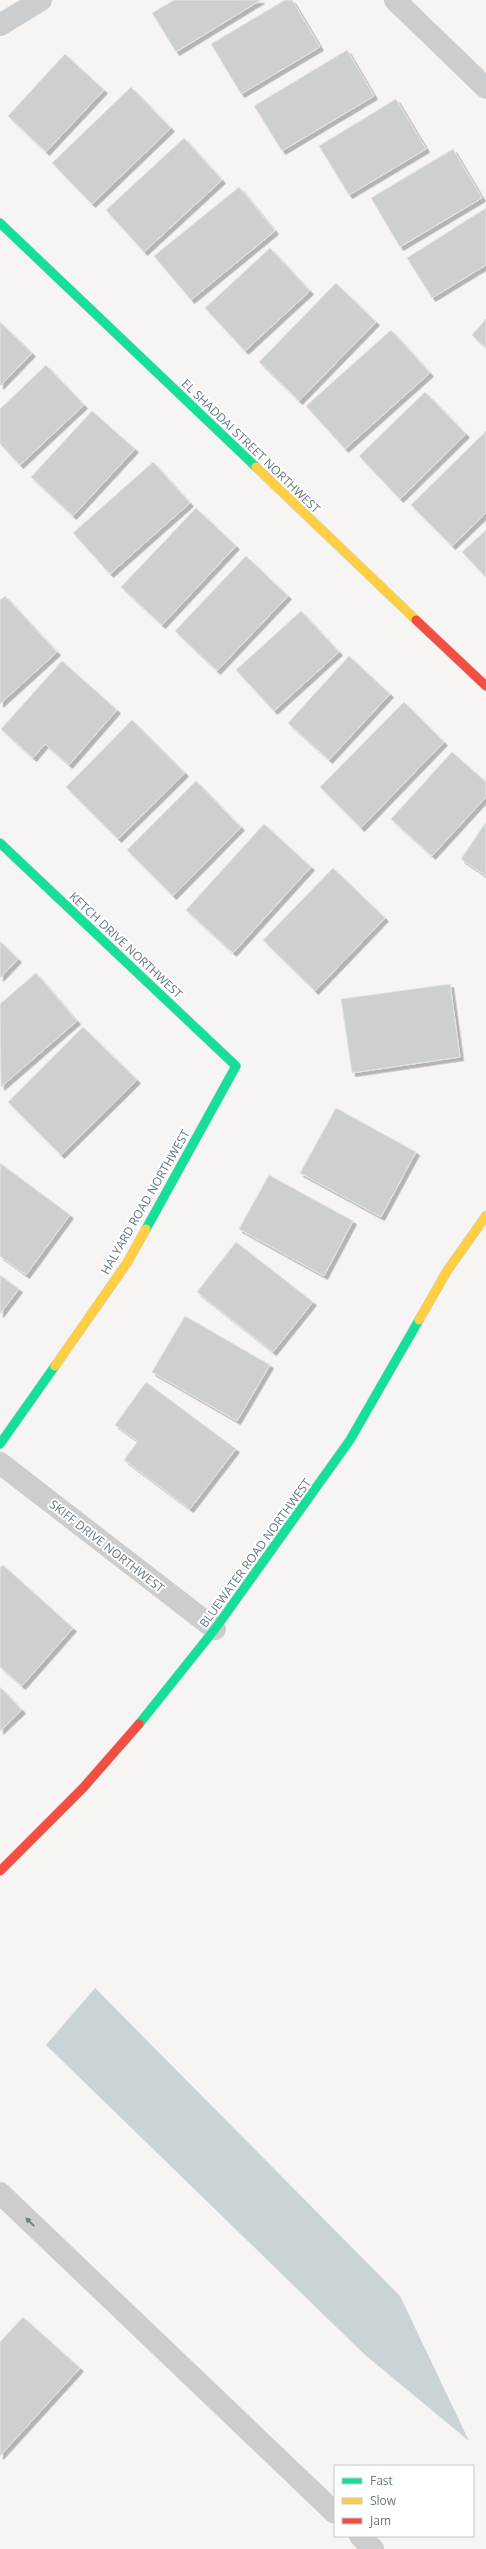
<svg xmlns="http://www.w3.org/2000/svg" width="486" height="2549" font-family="'Open Sans',sans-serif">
<defs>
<filter id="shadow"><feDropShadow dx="3.5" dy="3.5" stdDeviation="0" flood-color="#0004"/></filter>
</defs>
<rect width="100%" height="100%" fill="#f6f5f4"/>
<path fill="#cad3d5" d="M 95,1988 L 400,2296 L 469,2441 L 364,2354 L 46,2045 Z"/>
<g fill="#cecfcf" stroke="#e5e4e4" filter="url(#shadow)">
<path d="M 174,0 L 261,0 L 176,52 L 152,13 Z"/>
<path d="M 285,0 L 292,0 L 320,47 L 241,94 L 211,44 Z"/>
<path d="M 347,50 L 374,96 L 282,151 L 254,106 Z"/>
<path d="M 65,54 L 104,90 L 46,152 L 8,116 Z"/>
<path d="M 131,87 L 171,128 L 92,204 L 52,163 Z"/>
<path d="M 396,99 L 426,149 L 349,195 L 319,146 Z"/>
<path d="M 184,138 L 222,180 L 144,252 L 106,210 Z"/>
<path d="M 453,149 L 482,198 L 400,247 L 371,198 Z"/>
<path d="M 239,187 L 275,231 L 191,300 L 154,256 Z"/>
<path d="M 486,208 L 486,265 L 432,298 L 407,258 Z"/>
<path d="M 270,248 L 310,291 L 245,351 L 205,308 Z"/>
<path d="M 336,283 L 376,322 L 299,401 L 259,362 Z"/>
<path d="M 486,319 L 486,348 L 472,335 Z"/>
<path d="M 0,322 L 32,353 L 0,386 Z"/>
<path d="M 391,330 L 430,373 L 345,449 L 306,406 Z"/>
<path d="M 46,365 L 84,405 L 20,465 L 0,444 L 0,409 Z"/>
<path d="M 425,392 L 466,434 L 400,499 L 359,456 Z"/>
<path d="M 92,411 L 135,449 L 73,516 L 31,477 Z"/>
<path d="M 486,431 L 486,513 L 452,546 L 411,505 Z"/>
<path d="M 153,462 L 190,503 L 110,574 L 73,533 Z"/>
<path d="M 196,508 L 236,546 L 162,625 L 121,587 Z"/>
<path d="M 486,530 L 486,577 L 462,552 Z"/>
<path d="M 246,556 L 288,596 L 217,671 L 175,631 Z"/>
<path d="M 5,596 L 57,652 L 0,704 L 0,600 Z"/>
<path d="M 301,611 L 339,652 L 274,711 L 236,670 Z"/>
<path d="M 349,656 L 390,694 L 329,760 L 288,723 Z"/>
<path d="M 62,661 L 117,710 L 69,765 L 45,744 L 33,758 L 1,729 Z"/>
<path d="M 404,702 L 444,742 L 361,828 L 320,787 Z"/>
<path d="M 132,720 L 185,773 L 118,839 L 66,787 Z"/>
<path d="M 452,752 L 486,782 L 486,797 L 432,856 L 391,819 Z"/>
<path d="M 196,781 L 241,827 L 173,896 L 127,850 Z"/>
<path d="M 486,822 L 486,876 L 461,859 Z"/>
<path d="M 264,824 L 311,867 L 233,953 L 186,910 Z"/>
<path d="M 333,868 L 385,918 L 315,991 L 263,940 Z"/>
<path d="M 0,941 L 18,959 L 0,978 Z"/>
<path d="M 36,973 L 77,1021 L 1,1087 L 0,1004 Z"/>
<path d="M 450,984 L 460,1057 L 352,1073 L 341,999 Z"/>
<path d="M 83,1027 L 137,1080 L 61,1155 L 8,1102 Z"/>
<path d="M 336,1108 L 416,1152 L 381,1217 L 300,1173 Z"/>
<path d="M 0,1163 L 70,1215 L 26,1275 L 0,1256 Z"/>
<path d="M 269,1175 L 353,1221 L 324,1276 L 239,1229 Z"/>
<path d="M 236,1242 L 313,1302 L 273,1352 L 197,1292 Z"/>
<path d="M 0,1275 L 19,1289 L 0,1314 Z"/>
<path d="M 185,1316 L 270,1365 L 237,1421 L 152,1372 Z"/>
<path d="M 146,1382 L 236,1449 L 190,1509 L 124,1460 L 138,1441 L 115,1425 Z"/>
<path d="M 3,1565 L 73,1628 L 22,1686 L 0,1667 L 0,1568 Z"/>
<path d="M 0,1687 L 22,1710 L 0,1731 Z"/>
<path d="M 23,2317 L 80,2368 L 0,2456 L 0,2342 Z"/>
</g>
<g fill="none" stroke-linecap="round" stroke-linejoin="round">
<g stroke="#d1d2d3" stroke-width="10">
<g id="fast">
<path d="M 0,223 L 256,467"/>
<path d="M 0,843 L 236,1066 L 146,1229"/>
<path d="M 0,1444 L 55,1366"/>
<path d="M 139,1724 L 215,1629 L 350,1440 L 419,1320"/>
</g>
</g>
<g stroke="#d1d2d3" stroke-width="10">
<g id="slow">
<path d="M 256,467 L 416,620"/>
<path d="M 419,1320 L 447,1271 L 486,1216"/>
<path d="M 55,1366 L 127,1263 L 146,1229"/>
</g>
</g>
<g stroke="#d1d2d3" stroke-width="10">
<g id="jam">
<path d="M 416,620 L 486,686"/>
<path d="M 0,1871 L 83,1788 L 139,1724"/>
</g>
</g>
<g stroke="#cccdce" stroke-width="22">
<path d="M 0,2193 L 335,2513"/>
<path d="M 360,2536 L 373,2549"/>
</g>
<g stroke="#cccdce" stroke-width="22">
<path d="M 395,0 L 486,88"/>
<path d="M 0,25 L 41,0"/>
<path d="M 0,1463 L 215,1629"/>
</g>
<use href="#fast" stroke="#16e098" stroke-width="9"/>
<use href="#slow" stroke="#ffcf43" stroke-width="9"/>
<use href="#jam" stroke="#f24e42" stroke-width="9"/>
</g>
<defs><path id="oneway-solid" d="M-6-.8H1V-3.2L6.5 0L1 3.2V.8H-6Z"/></defs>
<use fill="#6a7b88" href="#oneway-solid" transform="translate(30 2222) rotate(-136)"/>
<g text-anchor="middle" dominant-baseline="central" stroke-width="4" stroke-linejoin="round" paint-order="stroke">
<g font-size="12" fill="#657784" stroke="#fff">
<text transform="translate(251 446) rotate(44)">EL SHADDAI STREET NORTHWEST</text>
<text transform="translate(126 945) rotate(43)">KETCH DRIVE NORTHWEST</text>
<text transform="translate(145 1202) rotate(-60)">HALYARD ROAD NORTHWEST</text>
<text transform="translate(107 1546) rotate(38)">SKIFF DRIVE NORTHWEST</text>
<text transform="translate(255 1553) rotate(-54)">BLUEWATER ROAD NORTHWEST</text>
</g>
</g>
<rect x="334" y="2465" width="140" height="72" fill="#ffffff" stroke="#c1c9ce"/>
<rect x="342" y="2478" width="20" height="6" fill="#16e098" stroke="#c1c9ce"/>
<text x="370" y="2485" font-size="12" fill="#657784">Fast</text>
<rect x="342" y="2498" width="20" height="6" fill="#ffcf43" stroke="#c1c9ce"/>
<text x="370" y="2505" font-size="12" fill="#657784">Slow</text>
<rect x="342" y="2518" width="20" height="6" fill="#f24e42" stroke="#c1c9ce"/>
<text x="370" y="2525" font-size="12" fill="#657784">Jam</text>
</svg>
